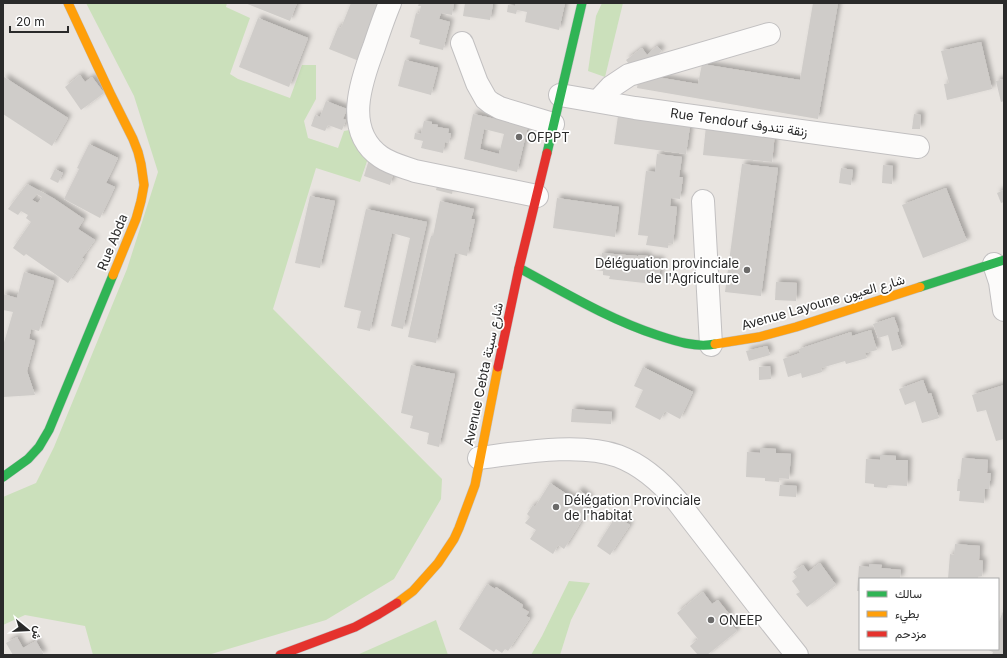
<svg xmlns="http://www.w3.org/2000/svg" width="1007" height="658" font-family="Inter,Vazirmatn,sans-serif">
<defs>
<filter id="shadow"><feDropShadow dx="3.5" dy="-3.5" stdDeviation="2" flood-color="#0004"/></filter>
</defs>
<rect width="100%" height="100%" fill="#e8e4e0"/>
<g fill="#cbe0bb">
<path d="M 86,3 L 227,3 L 226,7 L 250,18 L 230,74 L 238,79 L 290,98 L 302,65 L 316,65 L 316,99 L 304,121 L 308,138 L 338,148 L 344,131 L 350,130 L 369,155 L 360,182 L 316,168 L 273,309 L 442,479 L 441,499 L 394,579 L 326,620 L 208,655 L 93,655 L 85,626 L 25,615 L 3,625 L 3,497 L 36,483 L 54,447 L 127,269 L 158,172 L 134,96 Z"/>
<path d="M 602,3 L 623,3 L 605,77 L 588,71 L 596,16 Z"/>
<path d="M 569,581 L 590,583 L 571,620 L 560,655 L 531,655 L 542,636 Z"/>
<path d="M 436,620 L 448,655 L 357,655 Z"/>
</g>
<g fill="#cfccc9" fill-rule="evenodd" filter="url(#shadow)">
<path d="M 245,3 L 297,3 L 290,21 Z"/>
<path d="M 351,3 L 378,3 L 373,16 L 377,17 L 359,61 L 329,49 L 338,27 L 341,28 Z"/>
<path d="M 419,3 L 454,3 L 452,15 L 441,13 L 439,19 L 450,22 L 443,50 L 419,44 L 420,40 L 410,37 L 416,13 L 419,14 L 421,6 L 418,6 Z"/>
<path d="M 465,3 L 493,4 L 490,20 L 463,16 Z"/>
<path d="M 516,3 L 565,3 L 559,30 L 525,22 L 527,12 L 517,10 L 516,14 L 507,12 L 508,5 L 515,6 Z"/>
<path d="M 813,3 L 838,3 L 818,119 L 637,88 L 639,74 L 698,84 L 702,64 L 800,80 Z"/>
<path d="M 258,18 L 308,38 L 289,87 L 239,67 Z"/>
<path d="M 981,42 L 992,89 L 947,100 L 944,84 L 949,83 L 941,51 Z"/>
<path d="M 657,46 L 662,51 L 635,72 L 626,60 L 642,48 L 647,55 Z"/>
<path d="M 405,60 L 438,68 L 431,95 L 398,86 Z"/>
<path d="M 80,75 L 85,82 L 92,77 L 104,93 L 81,110 L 65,87 Z"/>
<path d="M 4,77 L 68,118 L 52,146 L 3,114 Z"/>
<path d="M 1004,79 L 1004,101 L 1001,102 L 996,81 Z"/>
<path d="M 326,101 L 347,109 L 343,119 L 346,120 L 342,130 L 328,125 L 325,131 L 311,126 L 315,115 L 320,117 Z"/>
<path d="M 473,114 L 528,126 L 517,172 L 464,159 ZM 484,129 L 504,134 L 499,154 L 480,149 Z"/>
<path d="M 914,114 L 921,115 L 920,129 L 912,129 Z"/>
<path d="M 618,116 L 690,126 L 686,154 L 614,144 Z"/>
<path d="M 424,121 L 432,122 L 432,124 L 438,125 L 437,127 L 449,129 L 448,133 L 451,133 L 449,143 L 445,142 L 443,153 L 421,148 L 423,141 L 414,139 L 415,133 L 421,134 Z"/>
<path d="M 706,126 L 775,133 L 772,162 L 703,155 Z"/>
<path d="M 89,144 L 118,158 L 106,183 L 115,187 L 100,218 L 64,199 L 79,169 L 77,168 Z"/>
<path d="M 657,154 L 682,157 L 679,177 L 683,177 L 680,199 L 671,198 L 670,206 L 677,207 L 673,244 L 668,243 L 668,248 L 646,245 L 648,236 L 638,235 L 646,171 L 655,172 Z"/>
<path d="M 369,160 L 395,168 L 390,185 L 364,176 Z"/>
<path d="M 742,164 L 778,168 L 761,296 L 725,292 Z"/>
<path d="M 883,165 L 893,166 L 892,184 L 882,183 Z"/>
<path d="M 841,168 L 853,170 L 851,185 L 839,183 Z"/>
<path d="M 55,169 L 63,173 L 58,183 L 50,179 Z"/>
<path d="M 439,178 L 455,182 L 452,194 L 436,190 Z"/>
<path d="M 27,184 L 53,198 L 84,219 L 78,229 L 95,240 L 82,258 L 84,259 L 68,283 L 26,254 L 24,256 L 13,248 L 31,222 L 26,218 L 28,215 L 21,211 L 18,215 L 8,209 ZM 37,194 L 42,197 L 38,203 L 32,200 Z"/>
<path d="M 946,188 L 967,241 L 923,258 L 902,205 Z"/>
<path d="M 1004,190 L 1004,202 L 1001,203 L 997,193 Z"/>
<path d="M 310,196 L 335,201 L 320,268 L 295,263 Z"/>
<path d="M 557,198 L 619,207 L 615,237 L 553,228 Z"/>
<path d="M 440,201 L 474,209 L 471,219 L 475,219 L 467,256 L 455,253 L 436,343 L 408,337 L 428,247 L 431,236 L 433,236 Z"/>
<path d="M 366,209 L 427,222 L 403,329 L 391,326 L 410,238 L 392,233 L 370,331 L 357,328 L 361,311 L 344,307 Z"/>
<path d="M 602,253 L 638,256 L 638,255 L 648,256 L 648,259 L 661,260 L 659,282 L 654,282 L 653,284 L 609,279 L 610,276 L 603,275 L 603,271 L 596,270 L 597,259 L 601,260 Z"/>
<path d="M 24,272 L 54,281 L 39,331 L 31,329 L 29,339 L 35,341 L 27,371 L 35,395 L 3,397 L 3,346 L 13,312 L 3,310 L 3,294 L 17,298 Z"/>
<path d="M 776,282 L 797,283 L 796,301 L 775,300 Z"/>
<path d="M 894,317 L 899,331 L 897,332 L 902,348 L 892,351 L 888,335 L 878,338 L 873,324 Z"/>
<path d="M 871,330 L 877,350 L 865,353 L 867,358 L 846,364 L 845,361 L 821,368 L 822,372 L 802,378 L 801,373 L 788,377 L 783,359 L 800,353 L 799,349 L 851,332 L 852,336 Z"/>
<path d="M 767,346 L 770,355 L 749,361 L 746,351 Z"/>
<path d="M 411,365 L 455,374 L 439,447 L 427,444 L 429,433 L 410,428 L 413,416 L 401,413 Z"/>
<path d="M 770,366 L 771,379 L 759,380 L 759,367 Z"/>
<path d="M 643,367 L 693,392 L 680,419 L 665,411 L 660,420 L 635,407 L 643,390 L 634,386 Z"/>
<path d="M 923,380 L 928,394 L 931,393 L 939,418 L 922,423 L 915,401 L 905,405 L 899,389 Z"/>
<path d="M 1004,385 L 1004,439 L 996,441 L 986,410 L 977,412 L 972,395 Z"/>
<path d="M 572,409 L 612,412 L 611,424 L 571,422 Z"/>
<path d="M 760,448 L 776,449 L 776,453 L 791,454 L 789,479 L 779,478 L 779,482 L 765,481 L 765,478 L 746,477 L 747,452 L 760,453 Z"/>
<path d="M 880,455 L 896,456 L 896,460 L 908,460 L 907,486 L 888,485 L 887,488 L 874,487 L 874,484 L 865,483 L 866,459 L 880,460 Z"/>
<path d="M 962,458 L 988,460 L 987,473 L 991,473 L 989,489 L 985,489 L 984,503 L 959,501 L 960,491 L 957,491 L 958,479 L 960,479 Z"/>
<path d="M 550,483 L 574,499 L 579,490 L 590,498 L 585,507 L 589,509 L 564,549 L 558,545 L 553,554 L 530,539 L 536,530 L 525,523 L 530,517 L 527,514 L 533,505 L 535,507 Z"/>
<path d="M 780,485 L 797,486 L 796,497 L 779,496 Z"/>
<path d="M 616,516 L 630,525 L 610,555 L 597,546 Z"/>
<path d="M 955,544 L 980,546 L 979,560 L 983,561 L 982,576 L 978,576 L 978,579 L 948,579 L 950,554 L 954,555 Z"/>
<path d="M 820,563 L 836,585 L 807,607 L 796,594 L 800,592 L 792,581 L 797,577 L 793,572 L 803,565 L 808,572 Z"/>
<path d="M 869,564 L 882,565 L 881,568 L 901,570 L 900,579 L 860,579 L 860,591 L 857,591 L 859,566 L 869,567 Z"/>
<path d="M 487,584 L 495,589 L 496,587 L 523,605 L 522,608 L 529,612 L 526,616 L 530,618 L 508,651 L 505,649 L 502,653 L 496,649 L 494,652 L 459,629 Z"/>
<path d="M 703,592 L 712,604 L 718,600 L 730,615 L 727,618 L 737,631 L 707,655 L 698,655 L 690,646 L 698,639 L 677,613 Z"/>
<path d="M 1004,609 L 1004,655 L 992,655 L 993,652 L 986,649 L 998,649 L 998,624 Z"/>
<path d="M 17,637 L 23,648 L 36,641 L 44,655 L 13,655 L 6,643 Z"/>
</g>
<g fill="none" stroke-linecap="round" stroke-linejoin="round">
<g stroke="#c2c0c1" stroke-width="24">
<g id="street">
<path d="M 390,3 C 384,17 379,32 374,47 C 361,81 343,131 381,157 C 391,164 404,167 415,171 L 537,196"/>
<path d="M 462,43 L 477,83 L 486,99 L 491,103 L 500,108 L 553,124"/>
<path d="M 560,95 L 635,108 L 918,147"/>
<path d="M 598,101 L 611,87 L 629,75 L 769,34"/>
<path d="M 703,201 L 711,345"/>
<path d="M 994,264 L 1000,282 L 1004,310"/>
<path d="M 479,458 C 519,453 580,442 618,456 C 642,465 662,483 678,502 L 770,621 L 797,655"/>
</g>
</g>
<g stroke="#c2c0c1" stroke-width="10">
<g id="fast">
<path d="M 547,153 L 582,3"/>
<path d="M 519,268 C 564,292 608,319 657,335 C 675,341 696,348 715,344"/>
<path d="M 920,287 L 1004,260"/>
<path d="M 3,477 L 28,459 L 39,447 L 49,430 L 113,275"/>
</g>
</g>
<g stroke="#c2c0c1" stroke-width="10">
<g id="slow">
<path d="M 68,3 L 110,93 L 133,139 L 138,152 L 141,164 L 144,185 L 141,201 L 136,219 L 113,275"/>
<path d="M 715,344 L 759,337 L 796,327 L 920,287"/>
<path d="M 397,603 L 413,591 L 438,563 L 454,539 L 459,528 L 475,485 L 498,367"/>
</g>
</g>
<g stroke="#c2c0c1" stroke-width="10">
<g id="jam">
<path d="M 498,367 L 519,268 L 547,153"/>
<path d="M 280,655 L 355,627 L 379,614 L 397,603"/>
</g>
</g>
<use href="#street" stroke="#fcfbfa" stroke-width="22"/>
<use href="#fast" stroke="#30b455" stroke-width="9"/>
<use href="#slow" stroke="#ff9f0a" stroke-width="9"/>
<use href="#jam" stroke="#e5322d" stroke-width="9"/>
</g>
<g fill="#6c6b6a" stroke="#fff" stroke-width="1.5">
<circle cx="519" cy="137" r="4"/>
<circle cx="747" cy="270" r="4"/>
<circle cx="556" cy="507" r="4"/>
<circle cx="711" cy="620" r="4"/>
</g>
<g text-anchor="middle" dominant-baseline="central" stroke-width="3.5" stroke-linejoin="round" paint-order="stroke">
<g font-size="13" fill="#2a2a2a" stroke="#fff">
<text transform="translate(739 122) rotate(8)">Rue Tendouf زنقة تندوف</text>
<text transform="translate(112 242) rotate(-68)">Rue Abda</text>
<text transform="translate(823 302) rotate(-16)">Avenue Layoune شارع العيون</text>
<text transform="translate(483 374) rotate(-78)">Avenue Cebta شارع سبتة</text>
</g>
<g font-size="13" fill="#2a2a2a" stroke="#fff" text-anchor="start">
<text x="527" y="137">OFPPT</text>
<text x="739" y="263" text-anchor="end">Déléguation provinciale<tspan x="739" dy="15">de l'Agriculture</tspan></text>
<text x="564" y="500">Délégation Provinciale<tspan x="564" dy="15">de l'habitat</tspan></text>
<text x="719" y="620">ONEEP</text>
</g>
</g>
<rect width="1007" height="658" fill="none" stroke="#2a2a2a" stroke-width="8"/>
<rect x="859" y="578" width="140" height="72" fill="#ffffff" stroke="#aaaaaa"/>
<rect x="867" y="591" width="20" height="6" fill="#30b455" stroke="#aaaaaa"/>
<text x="895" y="598" font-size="12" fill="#2a2a2a">سالك</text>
<rect x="867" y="611" width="20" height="6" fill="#ff9f0a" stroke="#aaaaaa"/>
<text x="895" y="618" font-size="12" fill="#2a2a2a">بطيء</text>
<rect x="867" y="631" width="20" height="6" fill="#e5322d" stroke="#aaaaaa"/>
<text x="895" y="638" font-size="12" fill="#2a2a2a">مزدحم</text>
<g transform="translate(28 630) rotate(108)" stroke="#ffffff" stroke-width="3" paint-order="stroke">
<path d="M0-3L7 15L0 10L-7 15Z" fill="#2a2a2a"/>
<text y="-6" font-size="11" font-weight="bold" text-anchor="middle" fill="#2a2a2a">ش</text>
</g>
<path d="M10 26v6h58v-6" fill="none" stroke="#2a2a2a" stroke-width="2"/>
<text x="16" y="26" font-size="12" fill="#2a2a2a" stroke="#ffffff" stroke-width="3" paint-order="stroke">20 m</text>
</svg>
